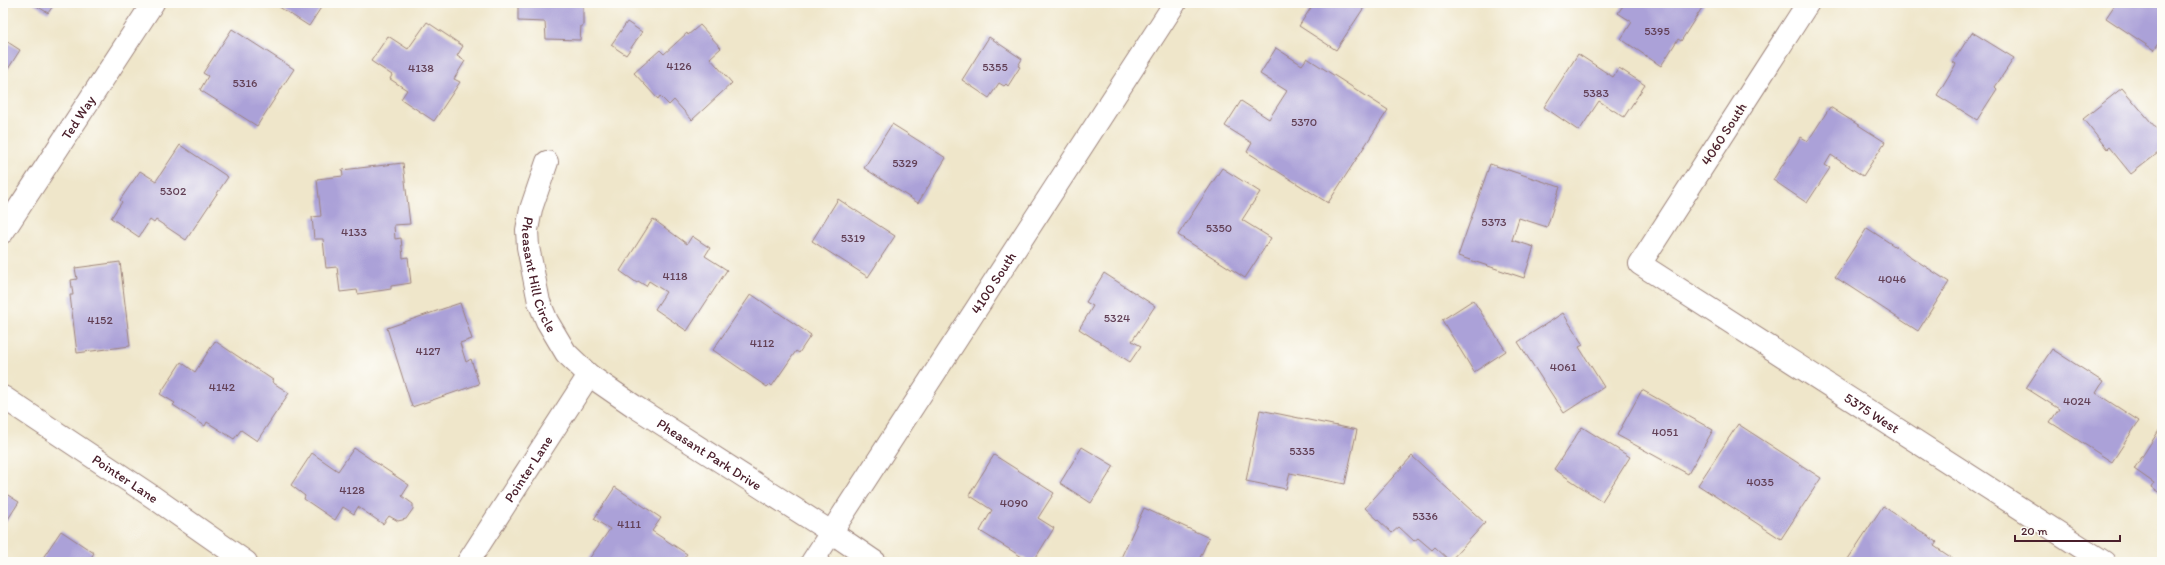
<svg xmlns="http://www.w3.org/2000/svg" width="2165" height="565" font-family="Itim,sans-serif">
<rect width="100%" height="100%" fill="#fdfcf7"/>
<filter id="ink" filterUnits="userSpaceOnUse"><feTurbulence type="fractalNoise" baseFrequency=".025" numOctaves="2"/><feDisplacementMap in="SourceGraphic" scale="8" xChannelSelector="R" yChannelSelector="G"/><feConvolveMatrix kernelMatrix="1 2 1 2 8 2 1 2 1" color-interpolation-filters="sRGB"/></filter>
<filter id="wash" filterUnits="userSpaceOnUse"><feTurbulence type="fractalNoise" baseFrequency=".012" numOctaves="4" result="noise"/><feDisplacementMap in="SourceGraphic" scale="16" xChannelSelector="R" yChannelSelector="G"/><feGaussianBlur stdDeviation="0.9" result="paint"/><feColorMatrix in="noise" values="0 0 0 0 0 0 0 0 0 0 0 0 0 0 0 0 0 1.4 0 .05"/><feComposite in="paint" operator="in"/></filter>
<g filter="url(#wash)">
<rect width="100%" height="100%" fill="#efe6ca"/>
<g id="blocks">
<g fill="#aba1d8">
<path d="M 32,3 L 55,3 L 48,13 Z"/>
<path d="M 273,3 L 324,3 L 309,26 Z"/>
<path d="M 518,3 L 583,3 L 583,26 L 581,26 L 580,40 L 546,39 L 545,22 L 518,21 Z"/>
<path d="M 1314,3 L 1367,3 L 1336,50 L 1299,26 Z"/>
<path d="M 1625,3 L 1705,3 L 1681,41 L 1678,39 L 1661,66 L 1621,39 L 1632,22 L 1618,13 Z"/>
<path d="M 2116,3 L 2162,3 L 2162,38 L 2154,50 L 2106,18 Z"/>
<path d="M 427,22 L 463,46 L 457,56 L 465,61 L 454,79 L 460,82 L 434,121 L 401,99 L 407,90 L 390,79 L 392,75 L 371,61 L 388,36 L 408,49 Z"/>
<path d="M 627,22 L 642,32 L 626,55 L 611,45 Z"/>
<path d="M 700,25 L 721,48 L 710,58 L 732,83 L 692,120 L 674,100 L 669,105 L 660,96 L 658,99 L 634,73 L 660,50 L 664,54 L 687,33 L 688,35 Z"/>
<path d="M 232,29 L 294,69 L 257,126 L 200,90 L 208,76 L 203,73 Z"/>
<path d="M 1972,32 L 2014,58 L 1995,87 L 1997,89 L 1977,120 L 1937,95 L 1956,64 L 1953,62 Z"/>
<path d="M 989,37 L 1022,59 L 1018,66 L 1020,67 L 1008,86 L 1006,84 L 1004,86 L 999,83 L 989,98 L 962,80 Z"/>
<path d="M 3,39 L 20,50 L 3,77 Z"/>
<path d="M 1276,48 L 1302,65 L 1307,58 L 1388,110 L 1328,203 L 1247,152 L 1252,143 L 1225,126 L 1241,101 L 1269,119 L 1287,91 L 1260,74 Z"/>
<path d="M 1578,54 L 1613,77 L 1619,68 L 1645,85 L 1624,117 L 1599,101 L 1579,131 L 1544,107 Z"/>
<path d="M 2122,88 L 2162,135 L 2162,150 L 2131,174 L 2109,147 L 2107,149 L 2083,119 Z"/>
<path d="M 1830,107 L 1885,142 L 1863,176 L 1831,155 L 1825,165 L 1830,168 L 1807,203 L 1773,180 L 1801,137 L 1808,141 Z"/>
<path d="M 892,124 L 946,158 L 918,203 L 864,168 Z"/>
<path d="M 180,145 L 228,177 L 186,240 L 156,220 L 154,223 L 150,220 L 139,237 L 111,218 L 122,202 L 120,200 L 140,171 L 156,181 Z"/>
<path d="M 403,163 L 410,224 L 394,225 L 395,239 L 401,238 L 403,258 L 408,257 L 411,283 L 391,286 L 391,289 L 358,294 L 357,290 L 340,292 L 337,267 L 326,268 L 323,239 L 314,239 L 312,217 L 321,216 L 317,179 L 343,176 L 342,170 Z"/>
<path d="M 1490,164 L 1560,187 L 1547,227 L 1519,218 L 1512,240 L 1534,247 L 1524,278 L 1458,256 Z"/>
<path d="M 1222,168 L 1260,192 L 1242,220 L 1271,238 L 1245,278 L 1178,235 Z"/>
<path d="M 838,199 L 895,236 L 868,277 L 812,241 Z"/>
<path d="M 653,219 L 687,244 L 692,236 L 710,248 L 705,256 L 727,270 L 687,331 L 655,309 L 666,292 L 649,281 L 646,286 L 638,281 L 637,283 L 620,271 Z"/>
<path d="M 1867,228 L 1949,282 L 1918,331 L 1835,277 Z"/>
<path d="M 120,262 L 130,346 L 77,353 L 70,295 L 73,295 L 71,280 L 77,279 L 75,268 Z"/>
<path d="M 1104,273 L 1155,306 L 1132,341 L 1141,346 L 1130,362 L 1079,329 L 1093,306 L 1086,302 Z"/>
<path d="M 751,294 L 811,335 L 799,353 L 796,351 L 772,386 L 770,384 L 767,387 L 713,350 Z"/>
<path d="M 1473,300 L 1506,351 L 1474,372 L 1442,320 Z"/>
<path d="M 460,303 L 472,339 L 460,343 L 466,362 L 471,359 L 479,384 L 412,407 L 387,328 Z"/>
<path d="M 1563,313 L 1583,345 L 1579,347 L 1604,387 L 1564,413 L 1518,342 Z"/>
<path d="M 215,341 L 273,380 L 272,382 L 289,393 L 257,441 L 241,430 L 234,439 L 207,422 L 205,426 L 173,405 L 175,403 L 160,394 L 181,362 L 195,372 Z"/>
<path d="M 2052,349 L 2103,382 L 2096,393 L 2139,421 L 2112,462 L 2050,422 L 2059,409 L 2026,388 Z"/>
<path d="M 1642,390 L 1713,430 L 1688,474 L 1617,435 Z"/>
<path d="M 1260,410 L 1357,430 L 1345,484 L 1290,473 L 1286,489 L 1246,481 Z"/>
<path d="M 1738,424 L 1821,478 L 1781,539 L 1698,485 Z"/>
<path d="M 2162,426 L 2162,494 L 2152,487 L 2154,483 L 2134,469 Z"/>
<path d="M 1582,427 L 1630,457 L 1602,501 L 1554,469 Z"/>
<path d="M 1082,447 L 1114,466 L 1091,503 L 1060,483 Z"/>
<path d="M 354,448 L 409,485 L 402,496 L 413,504 L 413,509 L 406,519 L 398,521 L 389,516 L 383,524 L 358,507 L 354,514 L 343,507 L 335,520 L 304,499 L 305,496 L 291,485 L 312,453 L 338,471 Z"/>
<path d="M 994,455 L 1054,493 L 1038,518 L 1054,528 L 1033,562 L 1030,562 L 980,531 L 992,510 L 969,495 Z"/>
<path d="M 1412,456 L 1485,523 L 1450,561 L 1435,547 L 1432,550 L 1418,538 L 1414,541 L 1399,527 L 1392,533 L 1365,508 Z"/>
<path d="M 615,487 L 661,518 L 652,531 L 687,554 L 681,562 L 593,562 L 589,559 L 610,529 L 594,519 Z"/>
<path d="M 3,492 L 19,502 L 3,527 Z"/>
<path d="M 1883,506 L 1937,542 L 1934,546 L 1958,562 L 1846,562 Z"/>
<path d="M 1144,508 L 1209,538 L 1198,562 L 1119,562 Z"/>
<path d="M 61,531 L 94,553 L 88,562 L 40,562 Z"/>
</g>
</g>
</g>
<g filter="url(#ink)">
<use href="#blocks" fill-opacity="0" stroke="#9c827a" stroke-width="1"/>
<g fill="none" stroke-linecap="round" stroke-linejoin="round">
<g stroke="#9c827a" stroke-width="24">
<g id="street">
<path id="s1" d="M 1808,3 L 1640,264 L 2104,562"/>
<path id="s2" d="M 547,162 L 531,209 L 527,230 L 528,247 L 539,302 L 547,321 L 566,353 L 589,375 L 634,406 L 831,532 L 875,562"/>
<path id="s3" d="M 3,232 L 153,3"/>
<path id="s4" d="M 3,397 L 153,497 L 246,562"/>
<path id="s5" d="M 468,562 L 589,375"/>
</g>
</g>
<g stroke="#9c827a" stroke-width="24">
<g id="secondary">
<path id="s6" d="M 812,562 L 1175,3"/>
</g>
</g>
<use href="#street" stroke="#fff" stroke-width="22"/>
<use href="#secondary" stroke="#fff" stroke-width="22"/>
</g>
</g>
<g text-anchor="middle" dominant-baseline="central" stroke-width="3" stroke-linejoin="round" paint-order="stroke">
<g font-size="12" fill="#624056">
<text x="1657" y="31">5395</text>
<text x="679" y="66">4126</text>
<text x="995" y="67">5355</text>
<text x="421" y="68">4138</text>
<text x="245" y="83">5316</text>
<text x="1596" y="93">5383</text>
<text x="1304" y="122">5370</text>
<text x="905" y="163">5329</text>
<text x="173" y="191">5302</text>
<text x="1494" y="222">5373</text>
<text x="1219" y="228">5350</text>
<text x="354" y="232">4133</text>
<text x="853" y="238">5319</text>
<text x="675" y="276">4118</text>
<text x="1892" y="279">4046</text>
<text x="1117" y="318">5324</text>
<text x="100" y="320">4152</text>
<text x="762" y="343">4112</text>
<text x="428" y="351">4127</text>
<text x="1563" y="367">4061</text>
<text x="222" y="387">4142</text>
<text x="2077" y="401">4024</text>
<text x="1665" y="432">4051</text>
<text x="1302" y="451">5335</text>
<text x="1760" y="482">4035</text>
<text x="352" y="490">4128</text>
<text x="1014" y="503">4090</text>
<text x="1425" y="516">5336</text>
<text x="629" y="524">4111</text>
</g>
<g font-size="14" fill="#4a1f2b" stroke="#fdfcf7">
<text stroke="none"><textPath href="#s3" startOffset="137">Ted Way</textPath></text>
<text transform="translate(1724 134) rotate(-57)">4060 South</text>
<text stroke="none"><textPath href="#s2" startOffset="117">Pheasant Hill Circle</textPath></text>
<text stroke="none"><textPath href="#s6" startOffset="333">4100 South</textPath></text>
<text stroke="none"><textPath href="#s1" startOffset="586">5375 West</textPath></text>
<text stroke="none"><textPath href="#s2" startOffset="378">Pheasant Park Drive</textPath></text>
<text stroke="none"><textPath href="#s5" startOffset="111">Pointer Lane</textPath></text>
<text stroke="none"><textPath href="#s4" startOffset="147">Pointer Lane</textPath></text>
</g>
</g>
<rect width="2165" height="565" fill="none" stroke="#fdfcf7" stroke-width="16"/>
<path d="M2015 535v6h105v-6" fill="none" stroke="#4a1f2b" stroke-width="2"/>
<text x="2021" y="535" font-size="12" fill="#4a1f2b" stroke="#fdfcf7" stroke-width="3" paint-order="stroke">20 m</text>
</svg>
